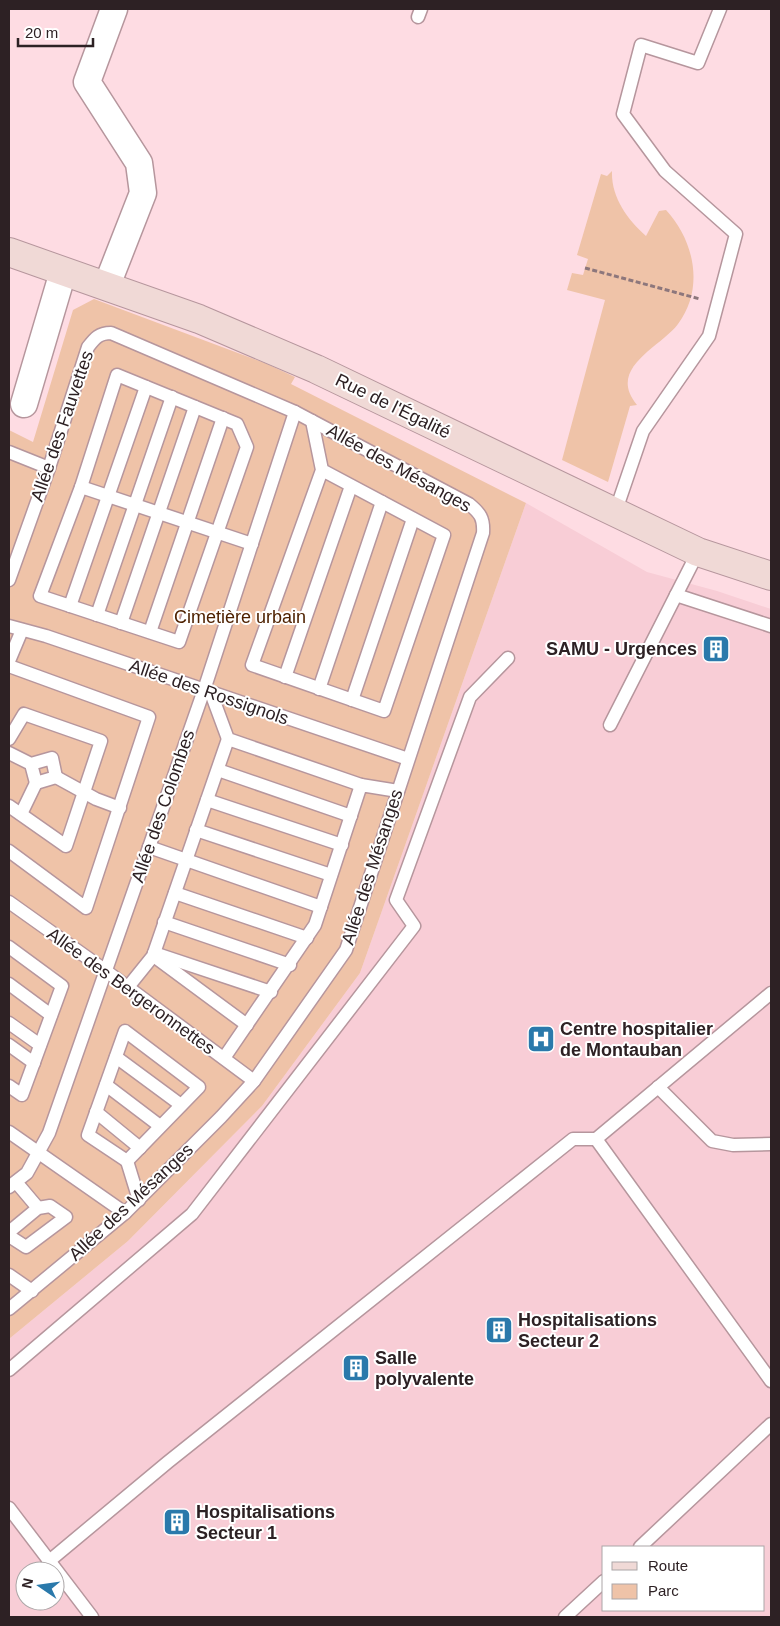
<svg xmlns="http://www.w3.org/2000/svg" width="780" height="1626" font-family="Helvetica,sans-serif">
<rect width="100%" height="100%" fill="#fedce3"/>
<path fill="#f8cdd6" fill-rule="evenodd" d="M 526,503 L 647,572 L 717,591 L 771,609 L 771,1617 L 9,1617 L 9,1339 L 128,1241 L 262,1106 L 360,973 ZM 604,1547 L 764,1547 L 764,1610 L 604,1610 ZM 25,1571 L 55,1571 L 55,1601 L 25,1601 Z"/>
<g fill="#efc3a8">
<path d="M 612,171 C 611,197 627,219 646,236 L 659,211 L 666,210 C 694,240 705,288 678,324 C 661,347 606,368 637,405 L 630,406 L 608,482 L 562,460 L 605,300 L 567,290 L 572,273 L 583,275 L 588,259 L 577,255 L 601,174 L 607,176 Z"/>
<path d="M 94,299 L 265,363 L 295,377 L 291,384 L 526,503 L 360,973 L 262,1106 L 128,1241 L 9,1339 L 9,430 L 33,442 L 73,310 Z"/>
</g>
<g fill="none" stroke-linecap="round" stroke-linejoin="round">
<g stroke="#b6969d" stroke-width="15">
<g id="lane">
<path d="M 418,17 L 421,9"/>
<path d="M 117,375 L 237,424 L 247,447 L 179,642 L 40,596 L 81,487 Z"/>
<path d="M 312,421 L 322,470 L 444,535 L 384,711 L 252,665 L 322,470"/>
<path d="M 9,452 L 49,468"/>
<path d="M 81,487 L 252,544"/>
<path d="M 615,513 L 643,431 L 709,336 L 736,234 L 665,171 L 623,114 L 641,45 L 698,63 L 720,9"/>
<path d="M 9,580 L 49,468 L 88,347 C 95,338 99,333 111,333 L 295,412 L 469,504 C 480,513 484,518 483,533 L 346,950 L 254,1081 L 221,1117 L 125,1213 L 9,1309"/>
<path d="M 676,595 L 771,626"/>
<path d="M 70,606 L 146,387"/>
<path d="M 97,615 L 172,397"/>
<path d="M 121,623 L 195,407"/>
<path d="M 9,626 L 46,636 L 408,759"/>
<path d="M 150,632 L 223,418"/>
<path d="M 9,661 L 22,630"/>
<path d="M 9,666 L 149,717 L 86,908 L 9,851"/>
<path d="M 285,677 L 351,486"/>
<path d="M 319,689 L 382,502"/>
<path d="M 211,693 L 228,739 L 361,785"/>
<path d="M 352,700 L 413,519"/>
<path d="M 610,725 L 698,552"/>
<path d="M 9,739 L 24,714 L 101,741 L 66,846 L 9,806"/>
<path d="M 9,753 L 31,764 L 52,758 L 56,777 L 36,783 L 31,764"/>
<path d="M 218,770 L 351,816"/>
<path d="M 56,777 L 96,799 L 120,808"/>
<path d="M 207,800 L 342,845"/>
<path d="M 21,814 L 36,783"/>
<path d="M 196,830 L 331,875"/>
<path d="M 149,847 L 321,907"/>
<path d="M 175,893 L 307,938"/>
<path d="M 9,902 L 106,971 L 254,1081"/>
<path d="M 164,922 L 290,965"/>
<path d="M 9,947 L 62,986 L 22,1095 L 9,1086"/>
<path d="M 154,953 L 271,992"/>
<path d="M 155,957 L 247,1025"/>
<path d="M 9,984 L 51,1015"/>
<path d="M 128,987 L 153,956 L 228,739"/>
<path d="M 9,1023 L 40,1045"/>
<path d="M 125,1031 L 199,1087 L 127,1161 L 88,1135 Z"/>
<path d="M 9,1045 L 34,1063"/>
<path d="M 116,1057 L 181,1105"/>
<path d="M 224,1058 L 315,925 L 361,785 L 398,791"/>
<path d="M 106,1085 L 160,1126"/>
<path d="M 658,1087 L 712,1141 L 733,1145 L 771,1144"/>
<path d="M 96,1112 L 140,1148"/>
<path d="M 9,1132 L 125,1213"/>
<path d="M 596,1139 L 771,1381"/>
<path d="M 127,1161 L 139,1200"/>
<path d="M 16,1182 L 38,1208"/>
<path d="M 9,1187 L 27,1173 L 49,1133 L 204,690 L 295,412"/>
<path d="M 9,1232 L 38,1208 L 50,1206 L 66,1217 L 26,1247 L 9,1236"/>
<path d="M 9,1275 L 32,1291"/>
<path d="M 9,1370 L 192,1214 L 414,926 L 396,900 L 470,697 L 508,658"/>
<path d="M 9,1508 L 92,1617"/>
<path d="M 640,1547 L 771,1424"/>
<path d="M 48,1562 L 168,1462 L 573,1139 L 596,1139 L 771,993"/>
<path d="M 565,1617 L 604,1581"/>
</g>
</g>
<g stroke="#b6969d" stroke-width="29">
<g id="street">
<path d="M 107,285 L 143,193 L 139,163 L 87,82 L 114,9"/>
<path d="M 24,404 L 63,272"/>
</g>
</g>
<g stroke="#b6969d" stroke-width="30">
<path id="secondary" d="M 9,252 L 199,319 L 316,369 L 698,552 L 771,576"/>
</g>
<path stroke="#8d777c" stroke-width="3" stroke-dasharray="5 2.5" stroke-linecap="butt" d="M 585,268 L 700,299"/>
<use href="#lane" stroke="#fff" stroke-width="12"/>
<use href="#street" stroke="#fff" stroke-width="26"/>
<use href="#secondary" stroke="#f0d9d6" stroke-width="28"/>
</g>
<defs>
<g id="building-square" transform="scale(1.4375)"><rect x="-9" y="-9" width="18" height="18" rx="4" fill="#2a79ab" stroke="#fff"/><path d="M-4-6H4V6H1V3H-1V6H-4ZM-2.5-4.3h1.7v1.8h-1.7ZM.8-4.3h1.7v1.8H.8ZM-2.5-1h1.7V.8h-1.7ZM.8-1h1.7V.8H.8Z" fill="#fff"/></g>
<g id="hospital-square" transform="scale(1.4375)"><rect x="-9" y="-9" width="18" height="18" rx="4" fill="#2a79ab" stroke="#fff"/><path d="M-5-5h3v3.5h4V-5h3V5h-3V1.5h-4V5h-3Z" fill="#fff"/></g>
</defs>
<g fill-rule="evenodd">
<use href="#building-square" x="716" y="649"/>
<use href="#hospital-square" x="541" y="1039"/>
<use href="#building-square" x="499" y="1330"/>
<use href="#building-square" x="356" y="1368"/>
<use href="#building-square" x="177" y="1522"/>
</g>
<g text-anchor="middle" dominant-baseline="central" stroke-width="4" stroke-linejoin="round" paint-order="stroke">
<g font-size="18" fill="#2d2124" stroke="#fff">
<text transform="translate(393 406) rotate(26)">Rue de l'Égalité</text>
<text transform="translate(62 426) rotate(-71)">Allée des Fauvettes</text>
<text transform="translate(399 468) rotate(29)">Allée des Mésanges</text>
<text transform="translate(209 692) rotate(19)">Allée des Rossignols</text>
<text transform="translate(163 806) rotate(-71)">Allée des Colombes</text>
<text transform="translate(372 867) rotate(-72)">Allée des Mésanges</text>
<text transform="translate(131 991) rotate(36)">Allée des Bergeronnettes</text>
<text transform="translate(131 1202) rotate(-43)">Allée des Mésanges</text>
</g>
<g font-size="18" fill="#4e2100" stroke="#fff">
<text x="240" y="617">Cimetière urbain</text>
</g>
<g font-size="18" font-weight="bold" fill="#2d2124" stroke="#fff" text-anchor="start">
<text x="697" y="649" text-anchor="end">SAMU - Urgences</text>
<text x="560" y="1029">Centre hospitalier<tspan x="560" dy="21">de Montauban</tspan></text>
<text x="518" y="1320">Hospitalisations<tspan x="518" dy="21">Secteur 2</tspan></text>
<text x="375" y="1358">Salle<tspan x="375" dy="21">polyvalente</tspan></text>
<text x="196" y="1512">Hospitalisations<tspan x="196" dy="21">Secteur 1</tspan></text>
</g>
</g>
<rect width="780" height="1626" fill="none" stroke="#2d2124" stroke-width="20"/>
<rect x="602" y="1546" width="162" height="65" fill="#ffffff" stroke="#aba6a7"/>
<rect x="612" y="1562" width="25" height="8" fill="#f0d9d6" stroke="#aba6a7"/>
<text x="648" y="1571" font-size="15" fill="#2d2124">Route</text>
<rect x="612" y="1584" width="25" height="15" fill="#efc3a8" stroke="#aba6a7"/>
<text x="648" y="1596" font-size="15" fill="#2d2124">Parc</text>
<g transform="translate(40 1586) rotate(283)"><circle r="24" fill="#ffffff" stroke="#aba6a7"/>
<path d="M0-4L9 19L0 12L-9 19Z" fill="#2a79ab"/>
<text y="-8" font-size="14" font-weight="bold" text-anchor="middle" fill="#2d2124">N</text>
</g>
<path d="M18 38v8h75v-8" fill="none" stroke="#2d2124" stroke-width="2.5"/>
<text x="25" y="38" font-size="15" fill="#2d2124" stroke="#ffffff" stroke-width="4" paint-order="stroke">20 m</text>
</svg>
